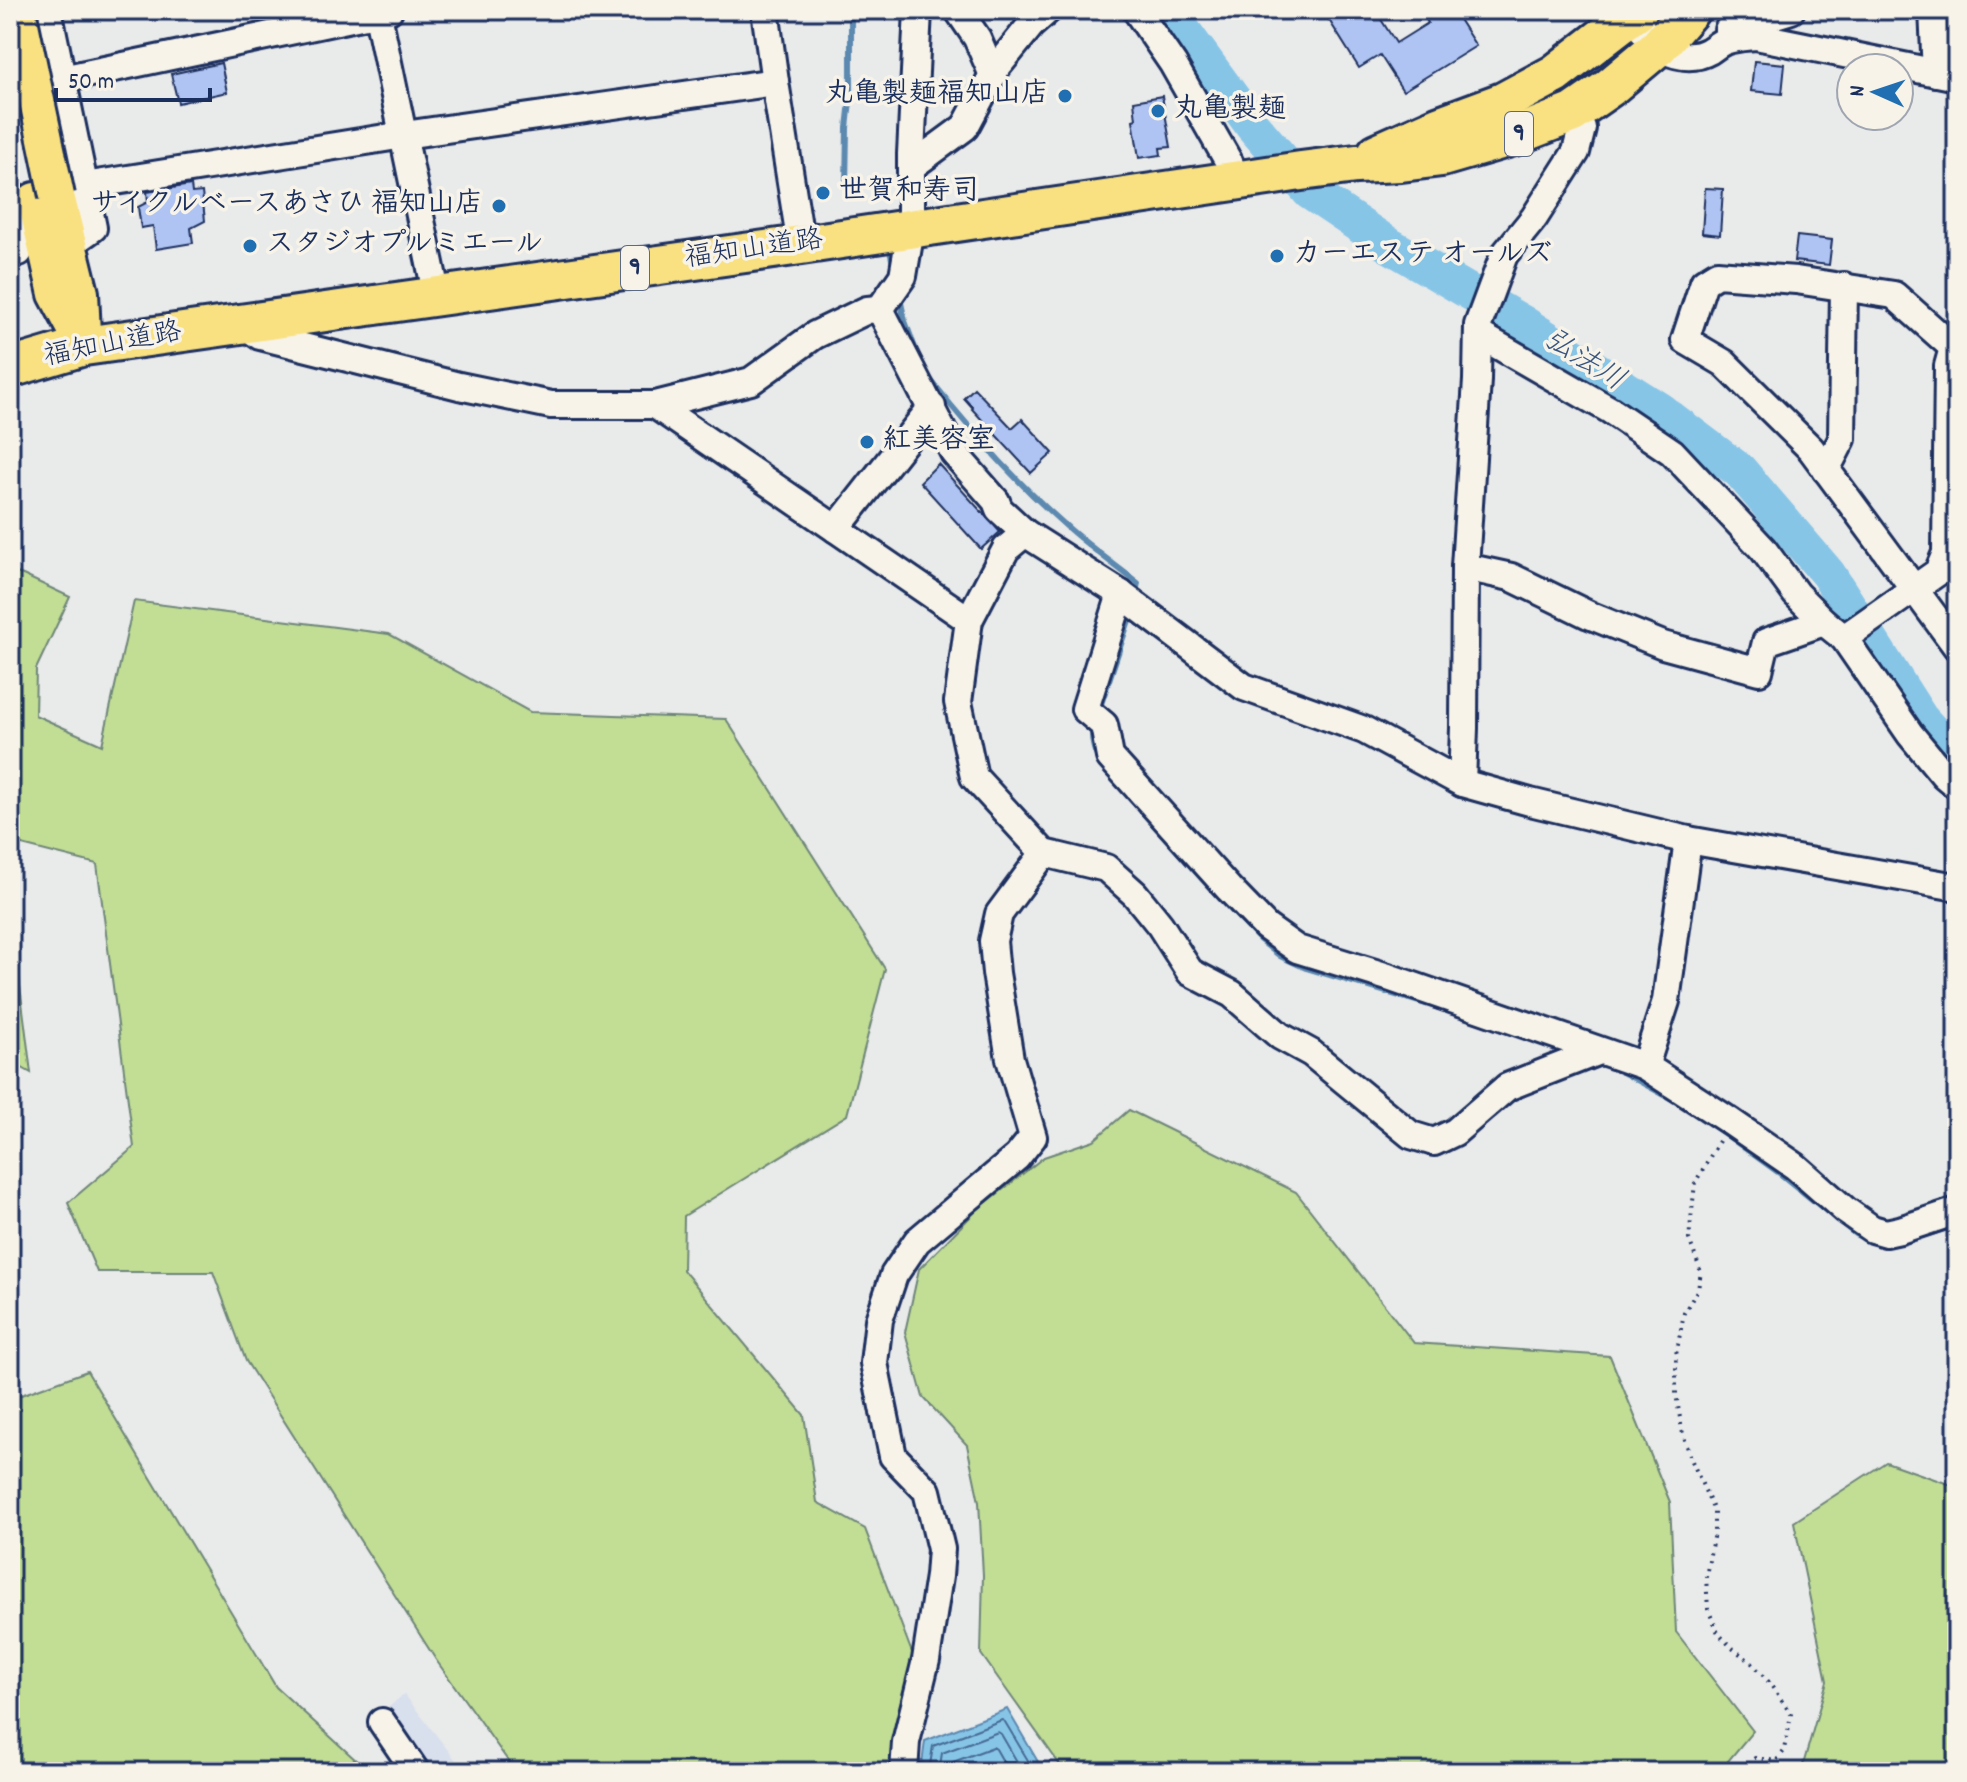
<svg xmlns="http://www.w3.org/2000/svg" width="1967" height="1782" font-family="Dekko,'Klee One',sans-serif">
<rect width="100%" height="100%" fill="#e9eaea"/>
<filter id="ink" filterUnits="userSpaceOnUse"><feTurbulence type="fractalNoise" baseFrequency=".0125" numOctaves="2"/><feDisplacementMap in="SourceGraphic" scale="16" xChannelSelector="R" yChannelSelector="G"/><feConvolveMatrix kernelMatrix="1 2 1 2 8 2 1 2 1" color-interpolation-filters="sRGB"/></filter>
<g filter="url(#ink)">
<path fill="#d8dfed" d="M 404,1694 L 465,1772 L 406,1772 L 373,1721 Z"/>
<g fill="#c2dd94" stroke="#6e8679" stroke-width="2">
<path d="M 10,571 L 23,575 L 70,597 L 36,669 L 35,715 L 102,745 L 134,601 L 389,634 L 530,712 L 726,719 L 885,969 L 847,1115 L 684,1216 L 683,1270 L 804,1415 L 817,1502 L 865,1529 L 920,1674 L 906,1772 L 516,1772 L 436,1660 L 246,1361 L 213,1272 L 97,1272 L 68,1203 L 134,1147 L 97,864 L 10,842 Z"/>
<path d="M 10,923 L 14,938 L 31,1073 L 10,1061 Z"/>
<path d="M 1129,1110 L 1296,1192 L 1414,1343 L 1610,1356 L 1670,1502 L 1676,1632 L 1753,1731 L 1719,1772 L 1065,1772 L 981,1654 L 983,1575 L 979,1502 L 967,1445 L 923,1397 L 905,1332 L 919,1269 L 977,1210 L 1044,1157 L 1094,1140 Z"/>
<path d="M 87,1371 L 276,1687 L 369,1772 L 10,1772 L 10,1399 Z"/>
<path d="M 1886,1462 L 1957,1487 L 1957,1772 L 1801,1772 L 1827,1681 L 1794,1522 Z"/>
</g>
<path fill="#87c5e7" stroke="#5c89b0" stroke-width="2" d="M 1007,1709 L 1044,1772 L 921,1772 L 925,1741 Z"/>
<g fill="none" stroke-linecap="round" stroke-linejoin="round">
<g stroke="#466b95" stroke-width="2">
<path d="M 929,1772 L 933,1746 L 1002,1720 L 1005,1722 L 1035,1772"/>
<path d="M 939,1772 L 942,1753 L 998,1732 L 1001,1734 L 1023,1772"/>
<path d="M 951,1772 L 953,1762 L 993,1747 L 996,1749 L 1009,1772"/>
</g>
<g stroke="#5c89b0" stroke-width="6">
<path d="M 846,187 L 847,128 L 851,92 L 851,10"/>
<path d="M 889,246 L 894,268"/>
<path d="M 899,294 L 905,321 L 918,356"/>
<path d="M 926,374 C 968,428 1013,479 1065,525 C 1088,546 1114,564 1138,583 L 1135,596"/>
<path d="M 1099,710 L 1132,611"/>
<path d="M 1094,725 C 1090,736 1093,750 1099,760"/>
<path d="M 1128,796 L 1212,890 L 1260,940 L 1280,956 L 1306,968 L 1439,1008"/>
<path d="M 1617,1069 L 1674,1100"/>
<path d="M 1710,1123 L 1778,1172 L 1855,1234 L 1864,1238"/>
<path d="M 1922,1236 L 1945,1229 L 1957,1228"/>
</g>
<path stroke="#87c5e7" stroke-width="36" d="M 1168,10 L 1252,125 L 1310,192 L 1389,245 L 1521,322 L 1659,410 L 1740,471 L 1828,574 L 1920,718 L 1957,759"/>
</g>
<g fill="#b0c4f3" stroke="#1b2f5e" stroke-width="2">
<path d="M 1345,10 L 1375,10 L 1396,43 L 1428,23 L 1421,10 L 1453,10 L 1476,46 L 1403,91 L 1380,55 L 1359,68 L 1329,20 Z"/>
<path d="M 1754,61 L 1785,64 L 1782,94 L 1751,91 Z"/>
<path d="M 221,63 L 227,92 L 178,103 L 171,74 Z"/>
<path d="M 1162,96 L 1171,147 L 1160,148 L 1161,155 L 1139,158 L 1133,120 L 1136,119 L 1134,101 Z"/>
<path d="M 191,185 L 192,193 L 202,192 L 205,221 L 191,228 L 193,243 L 156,249 L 153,226 L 141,228 L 138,207 L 148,202 L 147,192 Z"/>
<path d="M 1705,188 L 1723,189 L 1720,235 L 1702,233 Z"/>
<path d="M 1797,236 L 1832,240 L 1829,265 L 1794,261 Z"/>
<path d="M 974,388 L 1012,428 L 1022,419 L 1053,453 L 1031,473 L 972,409 L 973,408 L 964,398 Z"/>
<path d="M 938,464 L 1000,532 L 981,549 L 920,482 Z"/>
</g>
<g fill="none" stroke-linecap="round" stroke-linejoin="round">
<g stroke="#1b2f5e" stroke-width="32">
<g id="minor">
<path d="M 48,10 L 93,228 L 69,245"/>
<path d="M 377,10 L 437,297"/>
<path d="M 765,10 L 775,82 L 801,245"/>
<path d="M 958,10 L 977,38 L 993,75"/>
<path d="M 1136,10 L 1173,64 L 1230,164 L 1232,182"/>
<path d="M 1626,10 C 1638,20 1648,41 1660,48 C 1675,56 1693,60 1709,51 C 1714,48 1719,43 1725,41 C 1735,37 1746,37 1756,36 L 1957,77"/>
<path d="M 1933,10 L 1936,73"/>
<path d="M 1728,30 L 1791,10"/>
<path d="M 10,98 L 62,79 L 389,10"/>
<path d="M 912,166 L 965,127 L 997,67 L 1031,25 L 1048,10"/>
<path d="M 84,186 L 404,135 L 775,82"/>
<path d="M 10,212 L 19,252"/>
<path d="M 880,309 L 954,453 L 996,501 L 999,509 L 1025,533 L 1121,594 L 1244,687 L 1364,730 L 1462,783 L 1530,802 L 1688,840 L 1957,887"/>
<path d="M 880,309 L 903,276 L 911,229 L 911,154 L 918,10"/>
<path d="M 241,323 L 260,336 L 459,386 L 551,405 L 655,405 L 751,381 L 815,335 L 867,310 L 880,309"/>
<path d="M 1478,334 L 1610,410 L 1672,452 L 1763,549 L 1796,594 L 1824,622 L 1844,638 L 1910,734 L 1944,775 L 1957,786"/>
<path d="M 1957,351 L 1894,295 L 1796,280 L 1717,274 L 1704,282 L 1685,340 L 1724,363 L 1811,449 L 1957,647"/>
<path d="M 655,405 L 969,620"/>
<path d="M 1826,470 L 1842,439 L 1844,286"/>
<path d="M 836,529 L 932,407"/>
<path d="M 1025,533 L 1006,549 L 969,620 L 958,702 L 974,777 L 1044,853 L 1106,868 L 1135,894 L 1160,925 L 1190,972 L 1232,994 L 1280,1036 L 1311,1053 L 1411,1135 L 1434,1142 L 1455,1132 L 1507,1087 L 1599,1051"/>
<path d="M 1465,567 L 1511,577 L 1589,615 L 1663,645 L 1759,671 L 1766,642 L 1824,622"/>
<path d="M 1121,594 L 1085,709 L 1104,725 L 1110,757 L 1229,889 L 1266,927 L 1297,949 L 1388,977 L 1645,1066 L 1731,1122 L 1795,1166 L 1845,1210 L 1872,1229 L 1886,1233 L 1900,1230 L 1957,1211"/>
<path d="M 1844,638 L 1938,572 L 1946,553 L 1948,366 L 1953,348"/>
<path d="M 1462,783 L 1464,728 L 1465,567 L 1477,380 L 1478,325 L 1504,255 L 1534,218 L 1576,152 L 1582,128 L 1573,113"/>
<path d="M 1645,1066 L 1666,1001 L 1688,840"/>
<path d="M 382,1722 L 416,1772"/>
<path d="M 904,1772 L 906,1742 L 926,1660 L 939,1576 L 941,1549 L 927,1491 L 893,1456 L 874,1363 L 879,1320 L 894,1275 L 917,1241 L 1017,1157 L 1033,1137 L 1010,1059 L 996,973 L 993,941 L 999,914 L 1044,853"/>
</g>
</g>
<g stroke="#1b2f5e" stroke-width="40">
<g id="major">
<path d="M 57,196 L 81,293 L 83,333"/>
<path d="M 35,200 L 56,294 L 84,346"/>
</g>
</g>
<g stroke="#1b2f5e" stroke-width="44">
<g id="highway">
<path d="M 1377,153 L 1438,126 L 1503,102 L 1555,74 L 1638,10"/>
<path d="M 10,368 L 84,346 L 801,245 L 1301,171 L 1356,164 L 1401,162 L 1442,157 L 1514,136 L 1573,113 L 1609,88 L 1658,47 L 1690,10"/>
</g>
</g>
<path stroke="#1b2f5e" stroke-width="4" stroke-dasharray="2 6" stroke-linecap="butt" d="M 1719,1141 L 1695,1183 L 1689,1239 L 1701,1272 L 1698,1289 L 1684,1313 L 1676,1355 L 1676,1394 L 1682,1430 L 1691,1459 L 1714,1511 L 1714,1532 L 1706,1577 L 1708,1609 L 1718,1633 L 1732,1648 L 1750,1661 L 1768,1681 L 1791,1714 L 1785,1750 L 1776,1761 L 1755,1758 L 1741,1772"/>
<use href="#minor" stroke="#f7f3e8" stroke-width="26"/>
<use href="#major" stroke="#f9e181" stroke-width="34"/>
<use href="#highway" stroke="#f9e181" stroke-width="38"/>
<g stroke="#1b2f5e" stroke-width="40" stroke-linecap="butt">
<path id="major-bridge" d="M 18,10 L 57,196"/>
</g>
<use href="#major-bridge" stroke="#f9e181" stroke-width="34"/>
</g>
</g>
<g fill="#1f6fb2" stroke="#f7f3e8" stroke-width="3">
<circle cx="1065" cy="96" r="8"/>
<circle cx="1158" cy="111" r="8"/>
<circle cx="823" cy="193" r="8"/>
<circle cx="499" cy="206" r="8"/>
<circle cx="250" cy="246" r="8"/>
<circle cx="1277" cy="256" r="8"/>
<circle cx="867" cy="442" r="8"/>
</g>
<g text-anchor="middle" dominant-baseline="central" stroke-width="7" stroke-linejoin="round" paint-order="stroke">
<g fill="#f7f3e8" stroke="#5d6a87" stroke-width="2">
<rect x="1505" y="112" width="28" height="44" rx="6"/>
<rect x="621" y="246" width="28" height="44" rx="6"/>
</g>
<g font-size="26" font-weight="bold" fill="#1b2f5e">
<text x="1519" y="134">9</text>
<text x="635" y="268">9</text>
</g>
<g font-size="28" font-weight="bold" fill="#1b2f5e" stroke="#f7f3e8" text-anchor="start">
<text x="1049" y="96" text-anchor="end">丸亀製麺福知山店</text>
<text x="1174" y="111">丸亀製麺</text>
<text x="839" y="193">世賀和寿司</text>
<text x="483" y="206" text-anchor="end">サイクルベースあさひ 福知山店</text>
<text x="266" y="246">スタジオプルミエール</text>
<text x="1293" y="256">カーエステ オールズ</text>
<text x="883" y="442">紅美容室</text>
</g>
<g font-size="28" fill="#1b2f5e" stroke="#f7f3e8">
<text transform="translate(754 251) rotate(-8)">福知山道路</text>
<text transform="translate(113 346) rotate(-11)">福知山道路</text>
</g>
<g font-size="30" font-style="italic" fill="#365480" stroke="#f7f3e8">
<text transform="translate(1583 362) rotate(32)">弘法川</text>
</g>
</g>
<rect width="1967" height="1782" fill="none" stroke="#f7f3e8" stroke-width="40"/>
<rect x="20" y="20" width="1927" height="1742" fill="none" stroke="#1b2f5e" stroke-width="3" filter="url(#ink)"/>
<g transform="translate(1875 92) rotate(273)"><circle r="38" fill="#f7f3e8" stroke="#9fa5b1" stroke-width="2"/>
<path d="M0-6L14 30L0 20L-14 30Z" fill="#1f6fb2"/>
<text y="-12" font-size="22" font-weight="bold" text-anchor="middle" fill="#1b2f5e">N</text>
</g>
<path d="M56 88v12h154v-12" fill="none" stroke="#1b2f5e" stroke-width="4"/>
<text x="68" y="88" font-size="24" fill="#1b2f5e" stroke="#f7f3e8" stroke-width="6" paint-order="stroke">50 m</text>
</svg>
